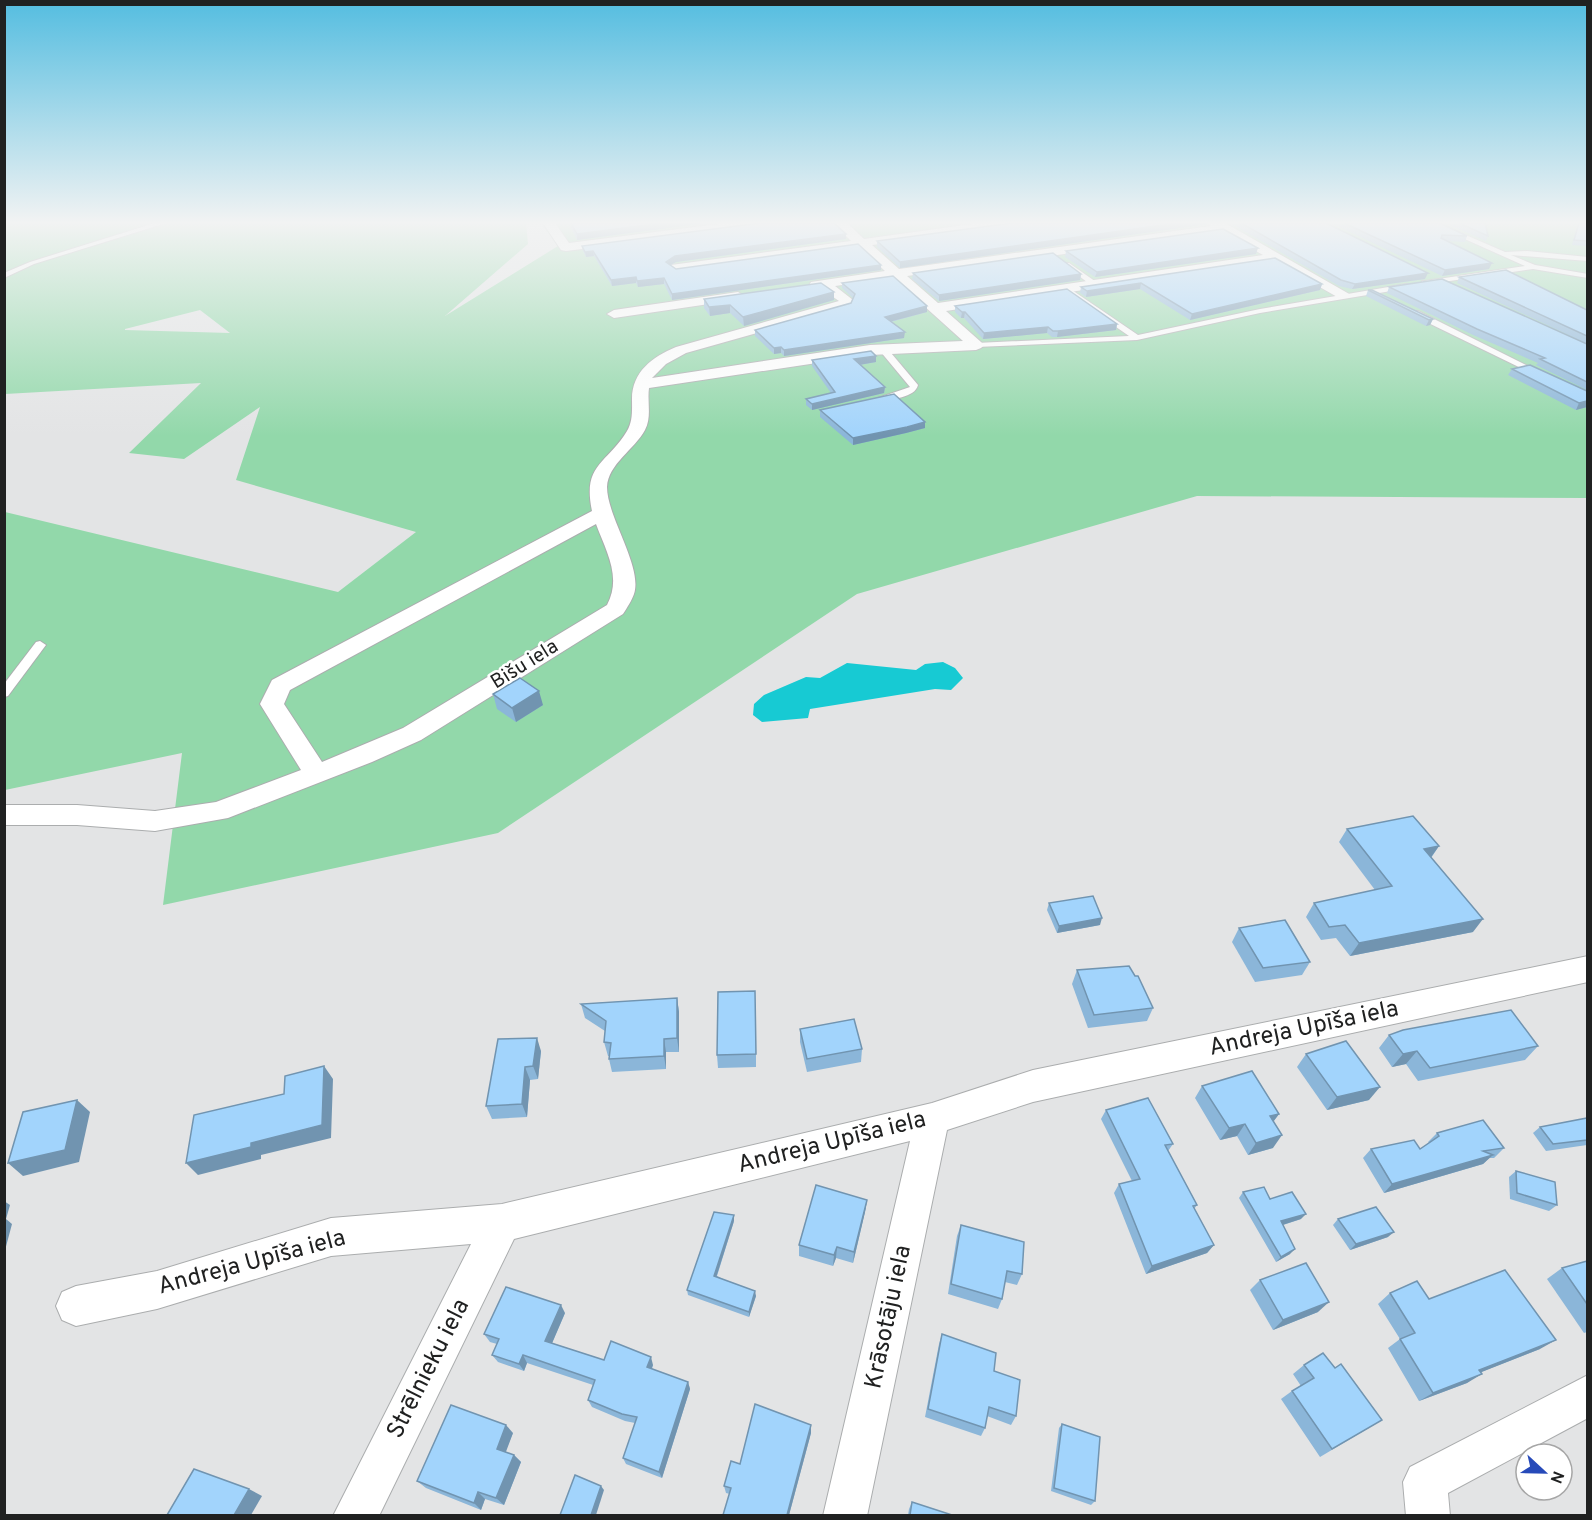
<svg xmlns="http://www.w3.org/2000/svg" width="1592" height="1520" font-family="Overpass,sans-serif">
<rect width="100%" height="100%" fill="#e3e4e5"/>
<path fill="#92d8aa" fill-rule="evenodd" d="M 5,223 L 526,223 L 528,244 L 445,316 L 558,246 L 541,223 L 1587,223 L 1587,498 L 1197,496 L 857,594 L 498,833 L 163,905 L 182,753 L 5,790 L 5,512 L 338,592 L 416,532 L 236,480 L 260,407 L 184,459 L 129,453 L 201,383 L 5,394 ZM 200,310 L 230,333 L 125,330 L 125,329 Z"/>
<path fill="#17cad3" d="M 943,662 L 955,668 L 963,678 L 951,690 L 935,689 L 810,709 L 808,718 L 762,722 L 753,715 L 754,704 L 764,695 L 806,677 L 820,678 L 847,663 L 916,670 L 925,664 Z"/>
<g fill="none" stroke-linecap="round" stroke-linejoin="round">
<g stroke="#abadae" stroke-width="2">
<g id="service">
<path d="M 155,223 L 166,223 L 34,264 L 4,278 L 4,273 L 30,262 Z"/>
<path d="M 1429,223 L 1438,223 L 1505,252 L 1527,251 L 1588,257 L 1588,261 L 1511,255 L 1535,265 L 1588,274 L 1588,278 L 1533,269 L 1422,285 L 1422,281 L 1425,281 L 1525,266 Z"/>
<path d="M 1065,263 L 1069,263 L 1099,284 L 1092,286 L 1065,265 Z"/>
<path d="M 1406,284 L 1410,286 L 1409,288 L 1260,313 L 1137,340 L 976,347 L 972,345 L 976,343 L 1129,336 L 1063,290 L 1062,288 L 1066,286 L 1138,335 L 1260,309 Z"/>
<path d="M 1412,311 L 1418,311 L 1542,373 L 1535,375 L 1412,315 Z"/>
<path d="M 880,347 L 886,347 L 918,385 C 915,398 891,399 879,402 L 875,399 L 910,387 L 880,351 Z"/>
<path d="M 40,641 L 46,645 L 8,696 L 4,697 L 4,684 L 36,642 Z"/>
</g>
</g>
<g stroke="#abadae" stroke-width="2">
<g id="minor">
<path d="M 543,223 L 555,223 L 569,243 L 726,223 L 765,223 L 759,227 L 566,251 L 561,250 Z"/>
<path d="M 833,223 L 847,223 L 864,239 L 979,223 L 1016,223 L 1010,227 L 872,245 L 899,269 L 1211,226 L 1209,223 L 1225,223 L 1351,295 L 1349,298 L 1339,298 L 1274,261 L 946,311 L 981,342 L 984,345 L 981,348 L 976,350 L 870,355 L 649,388 C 647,402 652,417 645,430 C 635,449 608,464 607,487 C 607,517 643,567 634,594 C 632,600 627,608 623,614 L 421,740 L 372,762 L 228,818 L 155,831 L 77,825 L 4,825 L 4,805 L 77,805 L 155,811 L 216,802 L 301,770 L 260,704 L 272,680 L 592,511 C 582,464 607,464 627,431 C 633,421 632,410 632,399 C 632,372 652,357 676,347 L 839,301 L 820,288 L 811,288 L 809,285 L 811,282 L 885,271 L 859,247 L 676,272 L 669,268 L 671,265 L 851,241 ZM 1222,232 L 1263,255 L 938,303 L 907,276 ZM 893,278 L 963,341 L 870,345 L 652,378 L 666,364 L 686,353 L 850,307 L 853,300 L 835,286 ZM 596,524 C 606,551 622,577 607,605 L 403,728 L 322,762 L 284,704 L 290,690 Z"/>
<path d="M 738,292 L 745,296 L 743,299 L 614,318 L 607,314 L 614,310 Z"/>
<path d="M 1588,956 L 1588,982 L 1033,1102 L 947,1130 L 867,1516 L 823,1516 L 910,1141 L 514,1239 L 379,1516 L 333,1516 L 471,1244 L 331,1256 L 157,1309 L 76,1326 L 62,1320 L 56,1306 L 62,1292 L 76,1286 L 157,1271 L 331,1218 L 502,1204 L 932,1103 L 1033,1070 Z"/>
<path d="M 1588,1375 L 1588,1418 L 1448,1493 L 1450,1516 L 1406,1516 L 1403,1482 L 1410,1467 Z"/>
</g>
</g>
<use href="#service" fill="#fff" fill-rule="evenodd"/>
<use href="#minor" fill="#fff" fill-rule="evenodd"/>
</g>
<g fill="#8bb6d9">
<path d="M 571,223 L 705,223 L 577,240 L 571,228 Z"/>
<path d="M 1230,223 L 1326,223 L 1425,279 L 1352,289 L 1339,286 Z"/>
<path d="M 1331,223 L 1440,223 L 1467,236 L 1465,242 L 1446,241 L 1489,269 L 1442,276 Z"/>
<path d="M 1445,223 L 1485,223 L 1488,236 L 1486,241 Z"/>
<path d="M 1578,223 L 1587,223 L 1587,246 L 1572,245 Z"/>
<path d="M 1207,224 L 900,268 L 877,247 L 877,241 Z"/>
<path d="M 846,239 L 676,262 L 671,265 L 676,269 L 881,270 L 672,300 L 664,284 L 638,287 L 636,283 L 612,286 L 594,256 L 586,257 L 583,251 L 582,246 Z"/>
<path d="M 1066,251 L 1256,254 L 1095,277 L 1065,257 Z"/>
<path d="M 1275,258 L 1322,284 L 1320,290 L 1190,320 L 1140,289 L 1086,297 L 1080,293 L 1081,287 Z"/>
<path d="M 913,273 L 1081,274 L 1080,280 L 939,301 L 912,279 Z"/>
<path d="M 1459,277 L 1587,310 L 1587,390 L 1536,365 L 1538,363 L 1473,335 L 1387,293 L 1389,287 L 1579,340 L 1457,283 Z"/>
<path d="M 842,283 L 927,312 L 891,322 L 904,338 L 784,356 L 781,353 L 774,354 L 755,336 L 755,330 L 851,303 L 853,298 L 842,288 Z"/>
<path d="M 1368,290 L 1433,319 L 1430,325 L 1426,326 L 1366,296 Z"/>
<path d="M 834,292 L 834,300 L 744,326 L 730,313 L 710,316 L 704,308 L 704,299 Z"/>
<path d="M 955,306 L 1117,324 L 1116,330 L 1057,337 L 1052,337 L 1047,333 L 983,339 L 964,318 L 961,318 L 955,312 Z"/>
<path d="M 876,356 L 876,362 L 860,365 L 885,387 L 884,393 L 812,410 L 806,405 L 806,399 L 831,393 L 812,366 L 812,360 Z"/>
<path d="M 1512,369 L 1587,391 L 1587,407 L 1576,410 L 1508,375 Z"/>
<path d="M 820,410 L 925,422 L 925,428 L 906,433 L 853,445 L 820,417 Z"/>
<path d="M 493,694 L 543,705 L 516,722 L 497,709 Z"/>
<path d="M 1347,829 L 1439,846 L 1431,858 L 1473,932 L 1350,956 L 1336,938 L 1321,940 L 1306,917 L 1314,903 L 1375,890 L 1339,842 Z"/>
<path d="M 1049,903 L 1100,925 L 1057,933 L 1047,910 Z"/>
<path d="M 1239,928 L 1310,962 L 1302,975 L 1255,982 L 1232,942 Z"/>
<path d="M 1077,970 L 1153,1008 L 1147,1021 L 1088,1028 L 1072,984 Z"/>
<path d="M 677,998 L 679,1012 L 679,1052 L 666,1052 L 666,1069 L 612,1072 L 609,1059 L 610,1056 L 608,1056 L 604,1042 L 605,1031 L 585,1018 L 581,1004 Z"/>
<path d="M 756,1004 L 756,1067 L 718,1068 L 717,1055 Z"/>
<path d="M 800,1029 L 862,1049 L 861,1062 L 807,1072 L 800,1042 Z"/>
<path d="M 1389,1035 L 1538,1046 L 1525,1060 L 1418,1081 L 1406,1064 L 1392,1067 L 1379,1048 Z"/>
<path d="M 541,1051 L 538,1079 L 530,1080 L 527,1117 L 492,1119 L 486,1106 Z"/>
<path d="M 1306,1054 L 1369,1100 L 1327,1110 L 1297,1067 Z"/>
<path d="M 1202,1086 L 1279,1114 L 1273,1122 L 1273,1148 L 1248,1155 L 1237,1136 L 1220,1140 L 1195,1098 Z"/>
<path d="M 1106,1110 L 1173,1144 L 1168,1151 L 1197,1205 L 1194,1209 L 1214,1245 L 1207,1253 L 1146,1274 L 1114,1193 L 1119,1184 L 1132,1181 L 1101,1119 Z"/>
<path d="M 1587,1118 L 1587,1145 L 1546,1151 L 1533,1133 L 1540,1127 Z"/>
<path d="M 1437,1133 L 1504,1148 L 1494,1158 L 1489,1158 L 1483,1164 L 1384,1193 L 1363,1158 L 1371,1149 L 1420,1149 L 1429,1143 L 1428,1142 Z"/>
<path d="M 1516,1171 L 1557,1205 L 1549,1211 L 1510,1199 L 1509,1177 Z"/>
<path d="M 1243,1192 L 1270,1199 L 1301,1219 L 1283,1225 L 1290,1254 L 1276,1262 L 1239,1198 Z"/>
<path d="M 867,1200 L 865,1212 L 853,1263 L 836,1258 L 833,1266 L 799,1256 L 799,1245 Z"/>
<path d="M 1338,1219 L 1388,1237 L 1350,1250 L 1333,1225 Z"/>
<path d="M 734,1221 L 717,1276 L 756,1296 L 749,1317 L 688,1295 L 687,1290 Z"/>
<path d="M 961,1225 L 1022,1274 L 1017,1285 L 1005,1282 L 1002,1299 L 998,1309 L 948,1294 L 957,1236 Z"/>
<path d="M 1587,1261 L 1587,1332 L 1584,1333 L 1547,1279 L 1562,1268 Z"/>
<path d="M 1260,1280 L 1318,1312 L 1273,1330 L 1250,1290 Z"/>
<path d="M 1390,1293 L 1429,1299 L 1540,1349 L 1481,1372 L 1467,1383 L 1419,1401 L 1388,1348 L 1400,1339 L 1378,1304 Z"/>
<path d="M 565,1313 L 552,1343 L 604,1360 L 653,1365 L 652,1369 L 688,1382 L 690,1389 L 662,1478 L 626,1464 L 623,1458 L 635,1423 L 625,1421 L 592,1407 L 588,1400 L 593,1385 L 527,1363 L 524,1371 L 498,1362 L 492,1355 L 497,1344 L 490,1342 L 484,1334 Z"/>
<path d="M 942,1334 L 994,1371 L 1016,1416 L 1011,1425 L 987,1416 L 985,1428 L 981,1436 L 925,1417 L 939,1344 Z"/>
<path d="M 1304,1365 L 1335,1368 L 1382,1420 L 1320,1457 L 1281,1399 L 1292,1391 L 1301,1386 L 1293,1374 Z"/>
<path d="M 1062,1424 L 1095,1501 L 1091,1505 L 1051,1491 L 1059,1428 Z"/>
<path d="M 811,1425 L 811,1433 L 789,1515 L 723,1515 L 730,1494 L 726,1493 L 724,1486 L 740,1464 Z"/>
<path d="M 513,1433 L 505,1452 L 514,1455 L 521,1462 L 504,1505 L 485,1499 L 481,1510 L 426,1488 L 417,1481 Z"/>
<path d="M 912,1502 L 952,1515 L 908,1515 L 909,1509 Z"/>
</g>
<g fill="#7194b0">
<path d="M 663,223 L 705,223 L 577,240 L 577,234 Z"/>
<path d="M 1177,223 L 1208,223 L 1207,224 L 900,268 L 900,262 Z"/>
<path d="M 846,234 L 846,239 L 676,262 L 667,267 L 666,262 L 675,256 Z"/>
<path d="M 1258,248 L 1256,254 L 1095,277 L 1097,272 Z"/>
<path d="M 593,251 L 594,256 L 586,257 L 585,252 Z"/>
<path d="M 1492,263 L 1489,269 L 1442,276 L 1445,270 Z"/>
<path d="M 881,265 L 881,270 L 672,300 L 672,294 Z"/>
<path d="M 1428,273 L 1425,279 L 1352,289 L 1355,284 Z"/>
<path d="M 1081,274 L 1080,280 L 939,301 L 939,295 Z"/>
<path d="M 636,277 L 636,283 L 612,286 L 611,280 Z"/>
<path d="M 664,278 L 664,284 L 638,287 L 637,281 Z"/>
<path d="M 1141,283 L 1140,289 L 1086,297 L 1087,291 Z"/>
<path d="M 1322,284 L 1320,290 L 1190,320 L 1192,314 Z"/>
<path d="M 834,292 L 834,300 L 744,326 L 743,317 Z"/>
<path d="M 730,305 L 730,313 L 710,316 L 709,307 Z"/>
<path d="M 927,306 L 927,312 L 885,323 L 885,317 Z"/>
<path d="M 962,312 L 965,312 L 964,318 L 961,318 Z"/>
<path d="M 1433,319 L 1430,325 L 1426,326 L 1429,320 Z"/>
<path d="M 1117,324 L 1116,330 L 1057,337 L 1058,331 Z"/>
<path d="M 1048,327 L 1047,333 L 983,339 L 984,333 Z"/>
<path d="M 905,332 L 904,338 L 784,356 L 784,350 Z"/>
<path d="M 781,347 L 781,353 L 774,354 L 774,348 Z"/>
<path d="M 876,356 L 876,362 L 853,366 L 854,359 Z"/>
<path d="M 885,387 L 884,393 L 812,410 L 812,404 Z"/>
<path d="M 1587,401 L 1587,407 L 1576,410 L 1579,403 Z"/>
<path d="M 925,422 L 925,428 L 906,433 L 853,445 L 853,438 Z"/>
<path d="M 539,691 L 543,705 L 516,722 L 512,708 Z"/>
<path d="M 1439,846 L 1429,860 L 1424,849 Z"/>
<path d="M 1102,918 L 1100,925 L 1057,933 L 1059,926 Z"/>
<path d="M 1483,919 L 1473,932 L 1350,956 L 1359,943 Z"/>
<path d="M 677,998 L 679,1012 L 679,1052 L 677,1038 Z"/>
<path d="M 537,1038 L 541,1051 L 538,1079 L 533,1066 Z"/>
<path d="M 664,1039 L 666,1052 L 666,1069 L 664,1056 Z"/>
<path d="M 1417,1051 L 1406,1064 L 1392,1067 L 1403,1054 Z"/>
<path d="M 324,1066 L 333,1079 L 331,1138 L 261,1155 L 261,1159 L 198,1175 L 186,1163 L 251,1143 Z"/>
<path d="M 525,1067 L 530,1080 L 527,1117 L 522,1104 Z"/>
<path d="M 1380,1087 L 1369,1100 L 1327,1110 L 1337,1097 Z"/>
<path d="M 77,1100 L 90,1112 L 79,1162 L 23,1176 L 8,1163 Z"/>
<path d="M 1279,1114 L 1270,1126 L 1270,1116 Z"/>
<path d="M 1245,1124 L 1237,1136 L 1220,1140 L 1229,1128 Z"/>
<path d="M 1282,1135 L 1273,1148 L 1248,1155 L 1256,1143 Z"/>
<path d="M 1493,1155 L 1483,1164 L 1384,1193 L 1392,1184 Z"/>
<path d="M 867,1200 L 865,1212 L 853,1263 L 854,1252 Z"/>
<path d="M 4,1201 L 10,1205 L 6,1219 L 12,1224 L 4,1254 Z"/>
<path d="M 1306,1214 L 1301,1219 L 1276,1227 L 1281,1221 Z"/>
<path d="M 734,1215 L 734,1221 L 715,1281 L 714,1276 Z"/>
<path d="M 1394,1232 L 1388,1237 L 1350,1250 L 1356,1244 Z"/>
<path d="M 1214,1245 L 1207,1253 L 1146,1274 L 1152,1266 Z"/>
<path d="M 837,1247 L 836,1258 L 833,1266 L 834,1255 Z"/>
<path d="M 1295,1249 L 1290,1254 L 1276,1262 L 1281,1257 Z"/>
<path d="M 755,1291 L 756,1296 L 749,1317 L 749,1312 Z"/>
<path d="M 1329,1302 L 1318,1312 L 1273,1330 L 1283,1320 Z"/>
<path d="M 561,1305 L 565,1313 L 550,1348 L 545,1341 Z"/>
<path d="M 1556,1340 L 1540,1349 L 1464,1379 L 1479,1370 Z"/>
<path d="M 523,1355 L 527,1363 L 524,1371 L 519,1364 Z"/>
<path d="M 651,1357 L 653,1365 L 649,1374 L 647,1367 Z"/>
<path d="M 1482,1374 L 1467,1383 L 1419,1401 L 1433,1393 Z"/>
<path d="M 688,1382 L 690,1389 L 662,1478 L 659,1472 Z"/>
<path d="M 506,1425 L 513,1433 L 504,1457 L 497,1449 Z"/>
<path d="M 811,1425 L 811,1433 L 789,1515 L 787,1515 Z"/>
<path d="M 514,1455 L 521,1462 L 504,1505 L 496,1498 Z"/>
<path d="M 601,1486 L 604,1490 L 596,1515 L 591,1515 Z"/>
<path d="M 249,1489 L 262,1496 L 251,1515 L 234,1515 Z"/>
<path d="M 478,1492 L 485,1499 L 481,1510 L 474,1503 Z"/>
</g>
<g fill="#a2d4fc" stroke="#7194b0" stroke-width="1.5">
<path d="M 571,223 L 663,223 L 577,234 Z"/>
<path d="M 760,223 L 834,223 L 846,234 L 675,256 L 666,262 L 676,269 L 858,244 L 881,265 L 672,294 L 664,278 L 637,281 L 636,277 L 611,280 L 593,251 L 585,252 L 582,246 Z"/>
<path d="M 1012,223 L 1177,223 L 900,262 L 877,241 Z"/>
<path d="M 1241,223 L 1326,223 L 1428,273 L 1355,284 L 1341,280 Z"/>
<path d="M 1344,223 L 1440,223 L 1467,236 L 1442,235 L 1441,238 L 1492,263 L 1445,270 Z"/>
<path d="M 1459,223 L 1485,223 L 1488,236 Z"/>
<path d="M 1579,223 L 1587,223 L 1587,241 L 1574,240 Z"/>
<path d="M 1223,229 L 1258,248 L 1097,272 L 1066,251 Z"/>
<path d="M 1053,253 L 1081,274 L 939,295 L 913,273 Z"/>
<path d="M 1275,258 L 1322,284 L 1192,314 L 1141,283 L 1087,291 L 1081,287 Z"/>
<path d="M 1506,270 L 1587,310 L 1587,336 L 1459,277 Z"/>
<path d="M 893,276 L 927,306 L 885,317 L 905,332 L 784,350 L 781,347 L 774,348 L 755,330 L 851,303 L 855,294 L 842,283 Z"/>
<path d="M 1442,279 L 1587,344 L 1587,382 L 1540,359 L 1545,358 L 1477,329 L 1389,287 Z"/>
<path d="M 821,283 L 834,292 L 743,317 L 730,305 L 709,307 L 704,299 Z"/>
<path d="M 1067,289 L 1117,324 L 1058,331 L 1053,331 L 1048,327 L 984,333 L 965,312 L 962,312 L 955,306 Z"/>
<path d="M 1368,290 L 1372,290 L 1433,319 L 1429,320 Z"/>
<path d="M 871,351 L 876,356 L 854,359 L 885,387 L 812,404 L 806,399 L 835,392 L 812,360 Z"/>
<path d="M 1530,365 L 1587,391 L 1587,401 L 1579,403 L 1512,369 Z"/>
<path d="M 894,394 L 925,422 L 907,427 L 853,438 L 820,410 Z"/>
<path d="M 520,678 L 539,691 L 512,708 L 493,694 Z"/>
<path d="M 1413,816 L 1439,846 L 1424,849 L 1483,919 L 1359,943 L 1345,925 L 1329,927 L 1314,903 L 1392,886 L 1347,829 Z"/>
<path d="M 1093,896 L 1102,918 L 1059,926 L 1049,903 Z"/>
<path d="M 1285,920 L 1310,962 L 1263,968 L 1239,928 Z"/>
<path d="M 1129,966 L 1135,976 L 1138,976 L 1153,1008 L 1094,1015 L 1077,970 Z"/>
<path d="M 755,991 L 756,1054 L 717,1055 L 718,992 Z"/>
<path d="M 677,998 L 677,1038 L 664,1039 L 664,1056 L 609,1059 L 611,1043 L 604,1042 L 606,1021 L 581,1004 Z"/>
<path d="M 1511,1010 L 1538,1046 L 1430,1068 L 1417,1051 L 1403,1054 L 1389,1035 L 1403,1030 Z"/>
<path d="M 854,1019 L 862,1049 L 807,1059 L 800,1029 Z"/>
<path d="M 537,1038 L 533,1066 L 525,1067 L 522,1104 L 486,1106 L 498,1039 Z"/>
<path d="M 1346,1041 L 1380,1087 L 1337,1097 L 1306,1054 Z"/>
<path d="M 324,1066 L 322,1125 L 251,1143 L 251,1147 L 186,1163 L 194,1115 L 284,1094 L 285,1076 Z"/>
<path d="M 1252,1071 L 1279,1114 L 1270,1116 L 1282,1135 L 1256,1143 L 1245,1124 L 1229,1128 L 1202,1086 Z"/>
<path d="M 1148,1098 L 1173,1144 L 1165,1145 L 1197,1205 L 1193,1206 L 1214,1245 L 1152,1266 L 1119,1184 L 1140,1179 L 1106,1110 Z"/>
<path d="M 77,1100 L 65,1150 L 8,1163 L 23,1112 Z"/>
<path d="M 1587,1118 L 1587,1140 L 1553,1144 L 1540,1127 Z"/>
<path d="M 1483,1120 L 1504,1148 L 1483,1151 L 1493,1155 L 1392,1184 L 1371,1149 L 1414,1140 L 1420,1149 L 1439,1136 L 1437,1133 Z"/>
<path d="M 1516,1171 L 1555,1182 L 1557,1205 L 1517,1193 Z"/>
<path d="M 816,1185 L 867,1200 L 854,1252 L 837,1247 L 834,1255 L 799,1245 Z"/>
<path d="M 1264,1187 L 1270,1199 L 1292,1192 L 1306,1214 L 1281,1221 L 1295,1249 L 1281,1257 L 1243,1192 Z"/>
<path d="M 1376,1207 L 1394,1232 L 1356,1244 L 1338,1219 Z"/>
<path d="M 714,1212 L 734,1215 L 714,1276 L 755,1291 L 749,1312 L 687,1290 Z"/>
<path d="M 961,1225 L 1024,1242 L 1022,1274 L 1007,1271 L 1002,1299 L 951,1284 Z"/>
<path d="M 1587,1261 L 1587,1304 L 1562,1268 Z"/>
<path d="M 1306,1263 L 1329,1302 L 1283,1320 L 1260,1280 Z"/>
<path d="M 1505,1270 L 1556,1340 L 1479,1370 L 1482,1374 L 1433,1393 L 1400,1339 L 1415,1333 L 1390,1293 L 1417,1281 L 1429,1299 Z"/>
<path d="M 506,1287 L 561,1305 L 545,1341 L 604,1360 L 611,1341 L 651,1357 L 647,1367 L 688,1382 L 659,1472 L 623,1458 L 637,1417 L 622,1414 L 588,1400 L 595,1380 L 523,1355 L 519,1364 L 492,1355 L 499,1339 L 484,1334 Z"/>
<path d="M 942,1334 L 996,1353 L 994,1371 L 1020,1380 L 1016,1416 L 989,1407 L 985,1428 L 928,1409 Z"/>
<path d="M 1323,1353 L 1335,1368 L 1341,1364 L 1382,1420 L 1332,1449 L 1292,1391 L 1314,1378 L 1304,1365 Z"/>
<path d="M 755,1404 L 811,1425 L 787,1515 L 723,1515 L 731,1488 L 724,1486 L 731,1461 L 740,1464 Z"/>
<path d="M 451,1405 L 506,1425 L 497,1449 L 514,1455 L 496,1498 L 478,1492 L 474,1503 L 417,1481 Z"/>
<path d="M 1062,1424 L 1100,1437 L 1095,1501 L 1054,1488 Z"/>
<path d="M 194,1469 L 249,1489 L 234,1515 L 167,1515 Z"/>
<path d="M 575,1475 L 601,1486 L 591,1515 L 560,1515 Z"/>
<path d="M 912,1502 L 952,1515 L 910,1515 Z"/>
</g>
<linearGradient id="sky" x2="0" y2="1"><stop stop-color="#54bde0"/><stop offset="0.51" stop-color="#f2f3f3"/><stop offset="1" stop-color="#f2f3f3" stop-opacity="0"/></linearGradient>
<rect width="1592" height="436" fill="url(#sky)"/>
<g text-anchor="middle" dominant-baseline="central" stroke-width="5" stroke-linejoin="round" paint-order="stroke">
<g font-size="20" fill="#202121" stroke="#fff">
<text transform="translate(525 665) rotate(-32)">Bišu iela</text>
</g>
<g font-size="24" fill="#202121" stroke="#fff">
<text transform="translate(1304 1029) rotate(-12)">Andreja Upīša iela</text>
<text transform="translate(832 1143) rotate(-14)">Andreja Upīša iela</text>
<text transform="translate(252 1263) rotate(-15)">Andreja Upīša iela</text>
<text transform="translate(889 1317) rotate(-78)">Krāsotāju iela</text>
<text transform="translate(429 1369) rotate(-63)">Strēlnieku iela</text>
</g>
</g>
<rect width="1592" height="1520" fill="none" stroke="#202121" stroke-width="12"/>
<g transform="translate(1544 1472) rotate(112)"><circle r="28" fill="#ffffff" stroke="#a6a6a6" stroke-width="1.5"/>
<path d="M0-4.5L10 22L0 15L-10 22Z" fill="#274ab9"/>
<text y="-9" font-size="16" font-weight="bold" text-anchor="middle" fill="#202121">N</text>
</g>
</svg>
